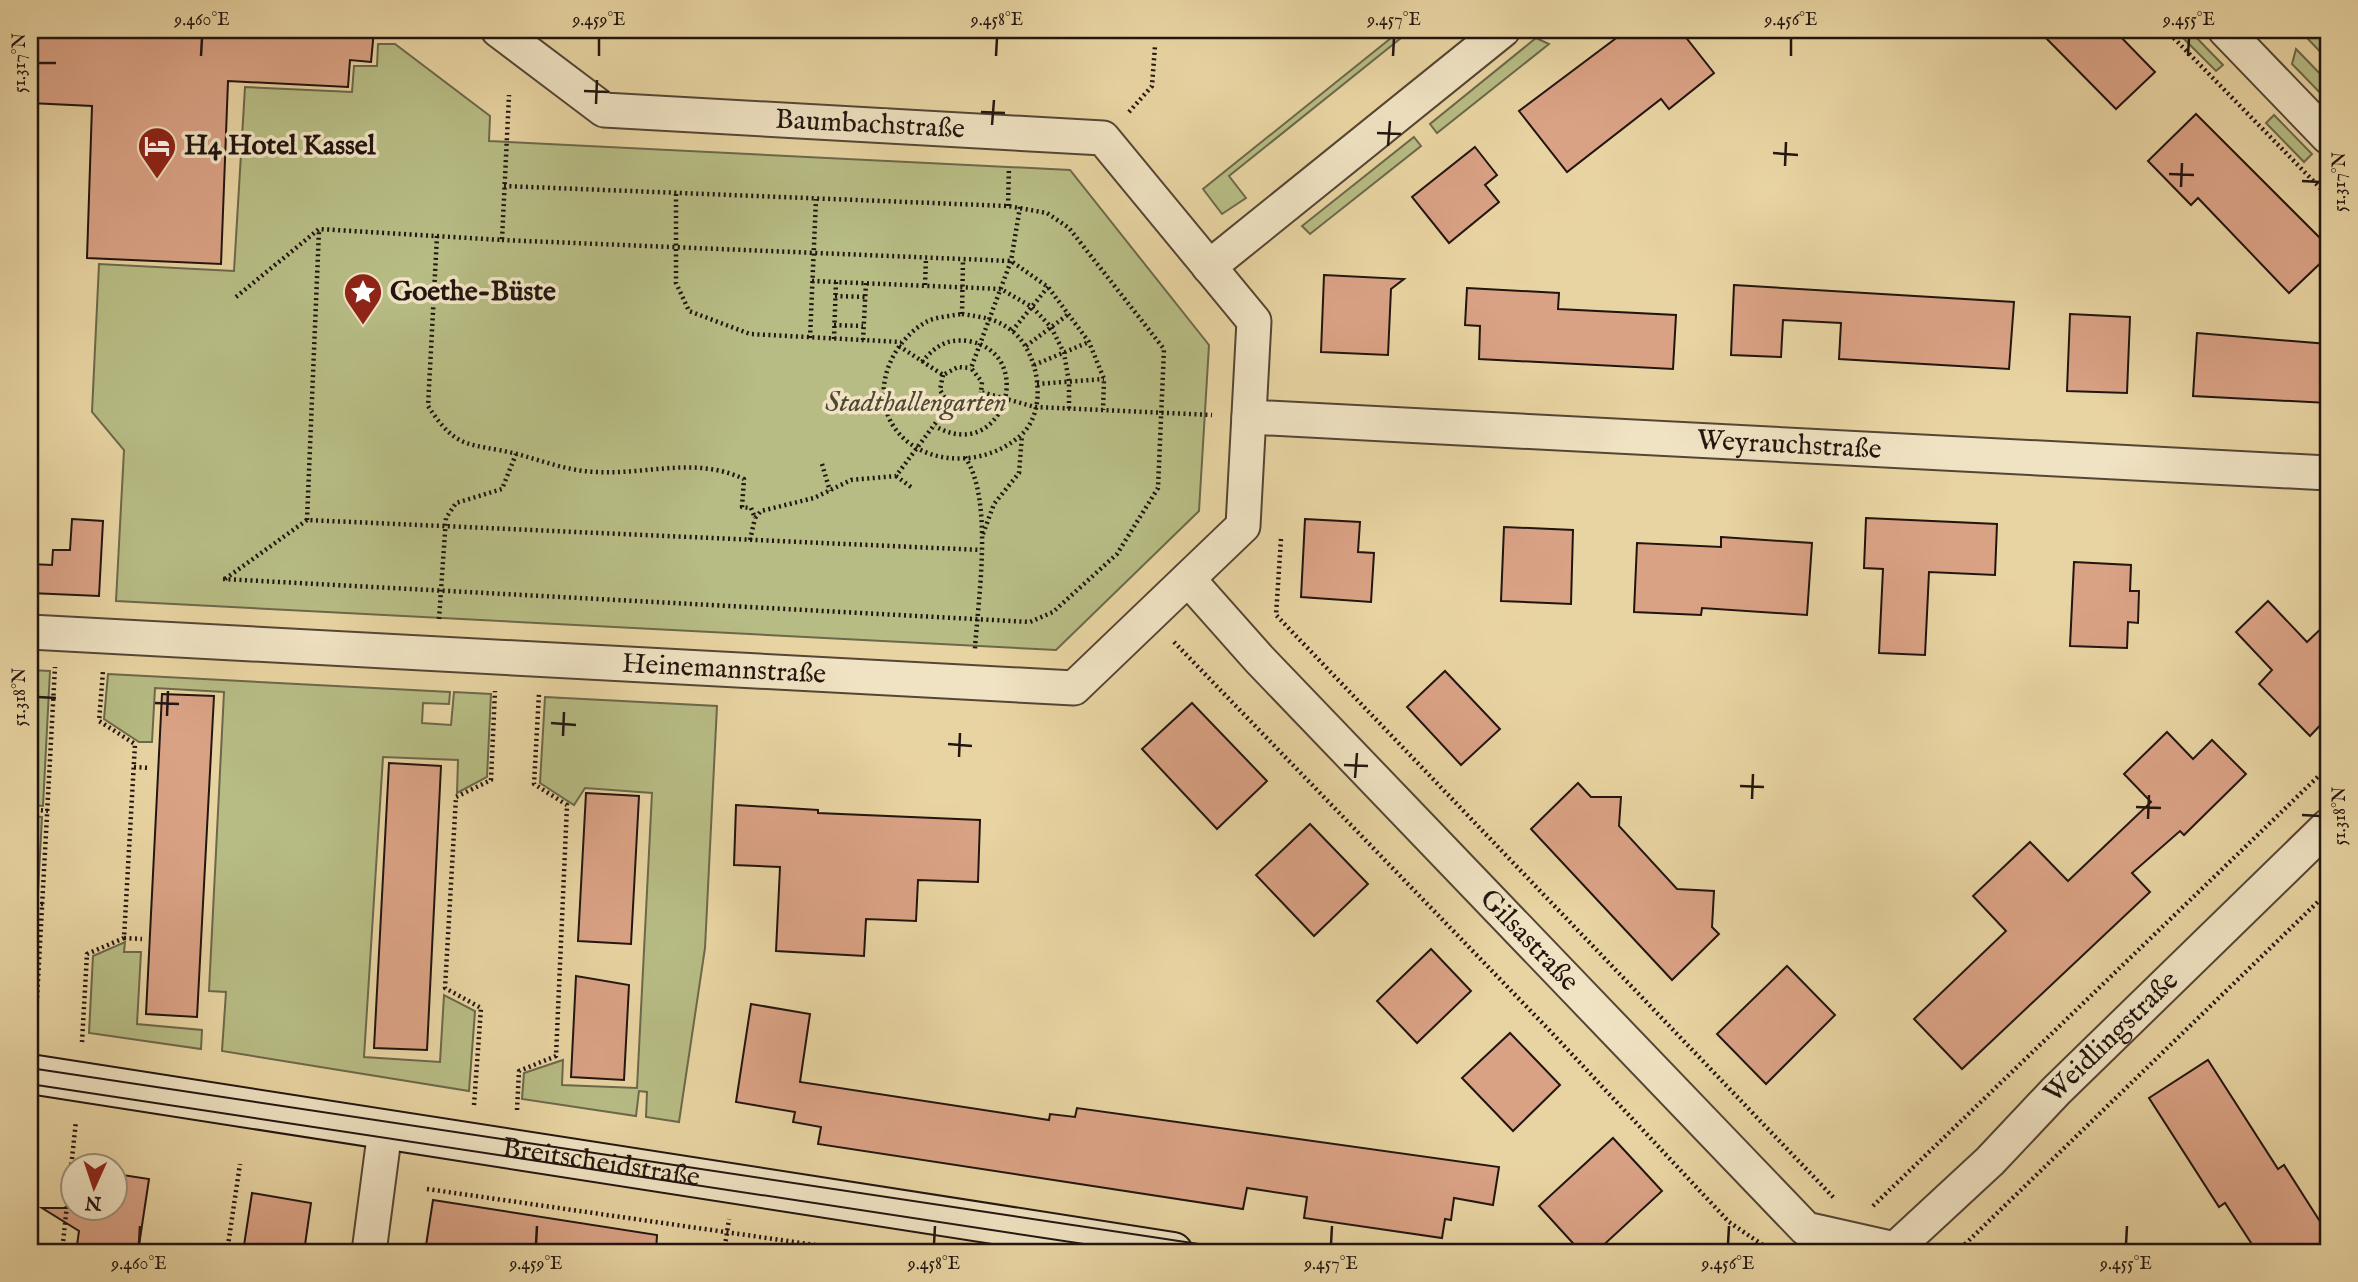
<svg xmlns="http://www.w3.org/2000/svg" width="2358" height="1282" font-family="'IM FELL English',serif">
<rect width="100%" height="100%" fill="#e8d4a2"/>
<filter id="stains"><feTurbulence type="fractalNoise" baseFrequency=".00286" numOctaves="4"/><feColorMatrix values="0 0 0 0 .2 0 0 0 0 .09 0 0 0 0 .02 0 0 0 .5 -.17"/></filter>
<radialGradient id="worn" r=".72"><stop offset=".6" stop-color="#630" stop-opacity="0"/><stop offset="1" stop-color="#630" stop-opacity=".3"/></radialGradient>
<g fill="#b7bc84" stroke="#6c684a" stroke-width="2">
<path d="M 1401,30 L 1411,30 L 1229,176 L 1246,198 L 1222,214 L 1203,189 Z"/>
<path d="M 2175,30 L 2189,30 L 2223,65 L 2216,71 Z"/>
<path d="M 2316,30 L 2323,30 L 2328,35 L 2328,60 L 2306,37 Z"/>
<path d="M 1536,38 L 1549,44 L 1437,133 L 1430,124 Z"/>
<path d="M 378,44 L 395,44 L 490,116 L 489,141 L 1070,170 L 1209,345 L 1199,511 L 1056,650 L 116,601 L 124,450 L 92,412 L 99,264 L 234,271 L 245,87 L 352,92 L 354,66 L 377,66 Z"/>
<path d="M 2296,49 L 2328,82 L 2328,101 L 2292,64 Z"/>
<path d="M 2274,115 L 2312,154 L 2304,162 L 2266,123 Z"/>
<path d="M 1414,137 L 1421,146 L 1310,234 L 1302,226 Z"/>
<path d="M 30,670 L 50,671 L 43,806 L 30,805 Z"/>
<path d="M 108,674 L 450,692 L 449,704 L 423,703 L 422,723 L 451,725 L 454,692 L 491,694 L 487,777 L 457,793 L 458,760 L 383,757 L 364,1057 L 440,1062 L 444,995 L 475,1011 L 469,1091 L 222,1051 L 226,992 L 209,991 L 224,692 L 155,688 L 152,742 L 139,742 L 104,719 Z"/>
<path d="M 545,697 L 717,706 L 705,948 L 679,1122 L 646,1117 L 647,1092 L 639,1091 L 636,1116 L 522,1099 L 524,1073 L 563,1060 L 562,1085 L 637,1088 L 652,793 L 585,788 L 574,805 L 540,783 Z"/>
<path d="M 30,816 L 42,817 L 31,1025 L 30,1024 Z"/>
<path d="M 125,942 L 124,952 L 141,952 L 137,1024 L 202,1030 L 201,1049 L 89,1033 L 93,956 Z"/>
</g>
<g fill="#daa285" stroke="#221510" stroke-width="2">
<path d="M 30,30 L 374,30 L 371,62 L 350,60 L 348,87 L 228,81 L 221,264 L 87,258 L 92,106 L 30,103 Z"/>
<path d="M 1627,30 L 1680,30 L 1714,73 L 1669,109 L 1661,99 L 1567,172 L 1519,111 Z"/>
<path d="M 2038,30 L 2114,30 L 2155,72 L 2116,109 Z"/>
<path d="M 2196,114 L 2328,246 L 2328,256 L 2289,293 L 2198,198 L 2191,205 L 2148,161 Z"/>
<path d="M 1475,147 L 1497,175 L 1485,185 L 1499,202 L 1449,243 L 1412,197 Z"/>
<path d="M 1324,275 L 1404,279 L 1391,289 L 1388,355 L 1321,352 Z"/>
<path d="M 1734,285 L 2014,302 L 2009,369 L 1839,359 L 1841,323 L 1783,320 L 1781,357 L 1731,355 Z"/>
<path d="M 1467,288 L 1559,293 L 1558,309 L 1676,315 L 1673,369 L 1479,359 L 1480,326 L 1465,325 Z"/>
<path d="M 2070,314 L 2130,317 L 2127,393 L 2067,391 Z"/>
<path d="M 2197,333 L 2328,344 L 2328,403 L 2193,396 Z"/>
<path d="M 1866,518 L 1997,524 L 1995,575 L 1929,572 L 1925,655 L 1879,653 L 1883,569 L 1864,568 Z"/>
<path d="M 72,519 L 103,521 L 99,596 L 30,593 L 30,564 L 52,565 L 53,550 L 70,550 Z"/>
<path d="M 1305,519 L 1360,522 L 1358,552 L 1374,553 L 1371,602 L 1301,597 Z"/>
<path d="M 1504,527 L 1573,530 L 1571,604 L 1501,601 Z"/>
<path d="M 1721,537 L 1812,543 L 1807,615 L 1702,608 L 1701,615 L 1634,612 L 1637,543 L 1721,547 Z"/>
<path d="M 2074,562 L 2131,565 L 2130,591 L 2139,591 L 2138,623 L 2128,622 L 2127,648 L 2070,646 Z"/>
<path d="M 2268,601 L 2307,642 L 2328,622 L 2328,717 L 2310,736 L 2259,684 L 2272,670 L 2236,632 Z"/>
<path d="M 1445,671 L 1500,729 L 1461,765 L 1407,707 Z"/>
<path d="M 162,694 L 214,696 L 197,1017 L 146,1014 Z"/>
<path d="M 1192,703 L 1267,781 L 1217,829 L 1142,749 Z"/>
<path d="M 2167,732 L 2193,759 L 2212,740 L 2246,774 L 2184,835 L 2180,831 L 2132,873 L 2150,892 L 1962,1069 L 1914,1019 L 2006,931 L 1973,896 L 2030,842 L 2068,881 L 2151,802 L 2124,774 Z"/>
<path d="M 389,763 L 441,766 L 427,1050 L 374,1048 Z"/>
<path d="M 1578,783 L 1591,797 L 1621,797 L 1619,826 L 1677,889 L 1714,891 L 1712,927 L 1719,934 L 1672,980 L 1531,829 Z"/>
<path d="M 586,793 L 639,796 L 631,944 L 578,941 Z"/>
<path d="M 736,805 L 818,810 L 818,813 L 980,820 L 978,882 L 918,880 L 916,921 L 866,919 L 864,956 L 776,951 L 780,867 L 734,865 Z"/>
<path d="M 1310,824 L 1368,884 L 1314,936 L 1256,875 Z"/>
<path d="M 1431,949 L 1471,991 L 1417,1043 L 1377,1001 Z"/>
<path d="M 1787,966 L 1835,1015 L 1766,1084 L 1717,1034 Z"/>
<path d="M 576,976 L 629,985 L 624,1080 L 571,1077 Z"/>
<path d="M 751,1004 L 810,1014 L 800,1082 L 1049,1120 L 1050,1114 L 1075,1117 L 1077,1108 L 1499,1167 L 1493,1205 L 1454,1198 L 1451,1220 L 1445,1219 L 1442,1238 L 1304,1218 L 1307,1197 L 1247,1188 L 1243,1209 L 818,1144 L 821,1127 L 793,1122 L 795,1112 L 736,1102 Z"/>
<path d="M 1510,1033 L 1560,1085 L 1513,1131 L 1462,1078 Z"/>
<path d="M 2208,1060 L 2278,1169 L 2284,1165 L 2328,1234 L 2328,1252 L 2257,1252 L 2225,1203 L 2219,1207 L 2149,1098 Z"/>
<path d="M 1613,1138 L 1662,1191 L 1596,1252 L 1581,1252 L 1539,1206 Z"/>
<path d="M 116,1174 L 149,1179 L 138,1252 L 76,1252 L 79,1231 L 42,1208 L 116,1208 Z"/>
<path d="M 252,1193 L 311,1203 L 304,1252 L 243,1252 Z"/>
<path d="M 433,1200 L 657,1235 L 656,1252 L 425,1252 Z"/>
</g>
<g fill="none" stroke-linecap="round" stroke-linejoin="round">
<g stroke="#544534" stroke-width="37">
<g id="minor">
<path d="M 2225,30 L 2328,137"/>
<path d="M 1209,267 L 1503,30"/>
<path id="s1" d="M 1249,417 L 2328,473"/>
<path id="s2" d="M 1188,579 L 1259,659 L 1806,1229 L 1895,1249 L 1895,1252"/>
<path id="s3" d="M 30,632 L 1074,688 L 1243,526 L 1254,321 L 1103,138 L 604,110 L 498,30"/>
<path id="s4" d="M 1895,1249 L 1990,1161 L 2056,1091 L 2328,826"/>
<path d="M 369,1252 L 385,1130"/>
</g>
</g>
<g stroke="#221510" stroke-width="42">
<g id="secondary">
<path id="s5" d="M 30,1074 L 1173,1252"/>
</g>
</g>
<g stroke="#221510" stroke-width="4.5" stroke-dasharray="2 3.5" stroke-linecap="butt">
<path d="M 2166,30 L 2328,196"/>
<path d="M 1129,112 L 1152,86 L 1155,46"/>
<path d="M 676,194 L 676,283 L 689,311 L 750,334 L 901,342"/>
<path d="M 1008,206 L 1009,168"/>
<path d="M 1020,207 L 1011,261 L 971,368 L 982,382 L 981,392 L 1035,407 L 1212,415"/>
<path d="M 437,236 L 428,406 C 458,452 469,442 517,454 C 543,461 568,471 596,472 C 647,475 695,456 744,479 L 742,507 L 751,508 L 755,518 L 761,511 L 814,498 L 851,480 L 896,476 L 949,405 L 967,409 L 979,402 L 981,392"/>
<path d="M 502,240 L 1011,261 L 1048,287 L 1089,342 L 1104,379 L 1103,410"/>
<path d="M 812,281 L 1001,289 L 1032,307 L 1051,327 L 1064,353 L 1069,382 L 1069,409"/>
<path d="M 925,285 L 926,258"/>
<path d="M 835,296 L 865,297"/>
<path d="M 236,297 L 319,229 L 502,240 L 509,95"/>
<path d="M 962,314 C 981,317 995,318 1011,330 C 1039,351 1049,410 1021,435 C 985,468 921,467 894,427 C 870,391 891,342 926,322 C 935,317 950,316 962,314 Z"/>
<path d="M 962,314 L 963,259"/>
<path d="M 834,325 L 863,326"/>
<path d="M 1012,331 L 1048,287"/>
<path d="M 810,338 L 816,199"/>
<path d="M 834,339 L 836,281"/>
<path d="M 863,340 L 866,283"/>
<path d="M 899,346 L 943,375 L 958,367 L 971,368"/>
<path d="M 1026,346 L 1070,313"/>
<path d="M 922,362 C 935,346 948,338 968,341 C 1039,353 1003,466 935,426"/>
<path d="M 1034,365 L 1089,342"/>
<path d="M 943,375 L 940,390 L 949,405"/>
<path d="M 1037,384 L 1104,379"/>
<path d="M 965,457 C 994,500 978,598 975,649"/>
<path d="M 822,464 L 830,491"/>
<path d="M 896,476 L 911,487"/>
<path d="M 307,520 L 319,230"/>
<path d="M 983,534 L 994,504 L 1019,473 L 1022,435"/>
<path d="M 1281,539 L 1276,615 L 1834,1198"/>
<path d="M 750,540 L 755,518"/>
<path d="M 223,579 L 1030,622 L 1053,612 L 1117,554 L 1158,488 L 1164,349 L 1069,228 L 1047,213 L 1008,206 L 504,186"/>
<path d="M 225,579 L 307,520 L 981,550"/>
<path d="M 439,619 L 446,518 L 456,503 L 502,489 L 516,454"/>
<path d="M 1174,642 L 1552,1033 L 1729,1222 L 1773,1252"/>
<path d="M 134,767 L 150,768"/>
<path d="M 30,809 L 48,811"/>
<path d="M 30,903 L 43,904"/>
<path d="M 124,938 L 142,939"/>
<path d="M 35,1036 L 55,667"/>
<path d="M 82,1042 L 87,954 L 124,938 L 135,744 L 99,721 L 103,671"/>
<path d="M 474,1105 L 481,1008 L 445,988 L 456,797 L 491,780 L 495,691"/>
<path d="M 517,1110 L 519,1071 L 556,1056 L 567,805 L 534,784 L 539,693"/>
<path d="M 427,1189 L 864,1252"/>
<path d="M 1873,1206 L 2328,767"/>
<path d="M 62,1252 L 76,1121"/>
<path d="M 227,1252 L 240,1164"/>
<path d="M 724,1252 L 729,1219"/>
<path d="M 1957,1252 L 2328,892"/>
</g>
<use href="#minor" stroke="#f0e3c3" stroke-width="33"/>
<use href="#secondary" stroke="#f0e3c3" stroke-width="38"/>
<g stroke="#221510" stroke-width="2">
<path d="M 30,1068 L 1252,1252"/>
<path d="M 30,1084 L 1137,1252"/>
</g>
</g>
<path fill="none" stroke="#221510" stroke-width="2.5" d="M 201,56 L 202,38M 599,56 L 599,38M 996,56 L 997,38M 1393,56 L 1394,38M 1791,56 L 1791,38M 2188,56 L 2189,38M 38,63 L 56,63M 584,91 L 609,92M 596,104 L 597,80M 981,112 L 1005,113M 992,125 L 994,100M 1377,133 L 1401,134M 1388,146 L 1390,121M 1773,153 L 1798,155M 1785,166 L 1786,142M 2169,174 L 2194,175M 2302,181 L 2320,182M 2181,187 L 2182,163M 38,697 L 56,698M 155,703 L 179,704M 167,716 L 168,691M 551,723 L 576,725M 563,736 L 564,712M 948,744 L 972,746M 959,757 L 960,733M 1344,765 L 1368,766M 1355,778 L 1357,753M 1740,786 L 1764,787M 1752,799 L 1753,774M 2136,807 L 2161,808M 2302,815 L 2320,816M 2148,819 L 2149,795M 139,1244 L 140,1226M 536,1244 L 537,1226M 934,1244 L 935,1226M 1331,1244 L 1332,1226M 1728,1244 L 1729,1226M 2126,1244 L 2127,1226"/>
<defs>
<g id="hotel-pin" transform="scale(2.0125)"><path d="M0 17L-7.5 6A9.5 9.5 0 1 1 7.5 6Z" fill="#8f2418" stroke="#f0e3c3"/><path d="M-6-4.5h1.5V1H6V5H4.5V3h-9V5H-6ZM-4 0a1.8 1.8 0 1 1 3.6 0ZM.5 0V-2.5h3Q6-2.5 6 0Z" fill="#fff"/></g>
<g id="sight-pin" transform="scale(2.0125)"><path d="M0 17L-7.5 6A9.5 9.5 0 1 1 7.5 6Z" fill="#8f2418" stroke="#f0e3c3"/><path d="M0-6L1.8-2.2L6-1.7L2.9 1.2L3.7 5.4L0 3.3L-3.7 5.4L-2.9 1.2L-6-1.7L-1.8-2.2Z" fill="#fff"/></g>
</defs>
<g fill-rule="evenodd">
<use href="#hotel-pin" x="157" y="146"/>
<use href="#sight-pin" x="363" y="292"/>
</g>
<g text-anchor="middle" dominant-baseline="central" stroke-width="7" stroke-linejoin="round" paint-order="stroke">
<g font-size="28" fill="#221510" stroke="#f0e3c3">
<text transform="translate(870 125) rotate(3)">Baumbachstraße</text>
<text stroke="none"><textPath href="#s1" startOffset="541">Weyrauchstraße</textPath></text>
<text stroke="none"><textPath href="#s3" startOffset="695">Heinemannstraße</textPath></text>
<text stroke="none"><textPath href="#s2" startOffset="497">Gilsastraße</textPath></text>
<text stroke="none"><textPath href="#s4" startOffset="303">Weidlingstraße</textPath></text>
<text stroke="none"><textPath href="#s5" startOffset="578">Breitscheidstraße</textPath></text>
</g>
<g font-size="28" font-weight="bold" fill="#221510" stroke="#f0e3c3" text-anchor="start">
<text x="184" y="146">H4 Hotel Kassel</text>
<text x="390" y="292">Goethe-Büste</text>
</g>
<g font-size="28" font-style="italic" fill="#4f4733" stroke="#f0e3c3">
<text x="916" y="403">Stadthallengarten</text>
</g>
</g>
<rect width="2358" height="1282" fill="none" stroke="#e8d4a2" stroke-width="77"/>
<g transform="translate(94 1187) rotate(183)"><circle r="33" fill="#f0e3c3" stroke="#9e917b" stroke-width="2"/>
<path d="M0-5L12 26L0 18L-12 26Z" fill="#8f2418"/>
<text y="-10" font-size="19" font-weight="bold" text-anchor="middle" fill="#221510">N</text>
</g>
<rect x="38" y="38" width="2282" height="1206" fill="none" stroke="#221510" stroke-width="2.5"/>
<g font-size="18" text-anchor="middle" fill="#221510">
<text x="202" y="25">9.460°E</text>
<text x="599" y="25">9.459°E</text>
<text x="997" y="25">9.458°E</text>
<text x="1394" y="25">9.457°E</text>
<text x="1791" y="25">9.456°E</text>
<text x="2189" y="25">9.455°E</text>
<text transform="translate(19 63) rotate(-90)" y="6">51.317°N</text>
<text transform="translate(2339 182) rotate(-90)" y="6">51.317°N</text>
<text transform="translate(19 697) rotate(-90)" y="6">51.318°N</text>
<text transform="translate(2339 816) rotate(-90)" y="6">51.318°N</text>
<text x="139" y="1269">9.460°E</text>
<text x="536" y="1269">9.459°E</text>
<text x="934" y="1269">9.458°E</text>
<text x="1331" y="1269">9.457°E</text>
<text x="1728" y="1269">9.456°E</text>
<text x="2126" y="1269">9.455°E</text>
</g>
<rect width="100%" height="100%" filter="url(#stains)"/>
<rect width="100%" height="100%" fill="url(#worn)"/>
</svg>
